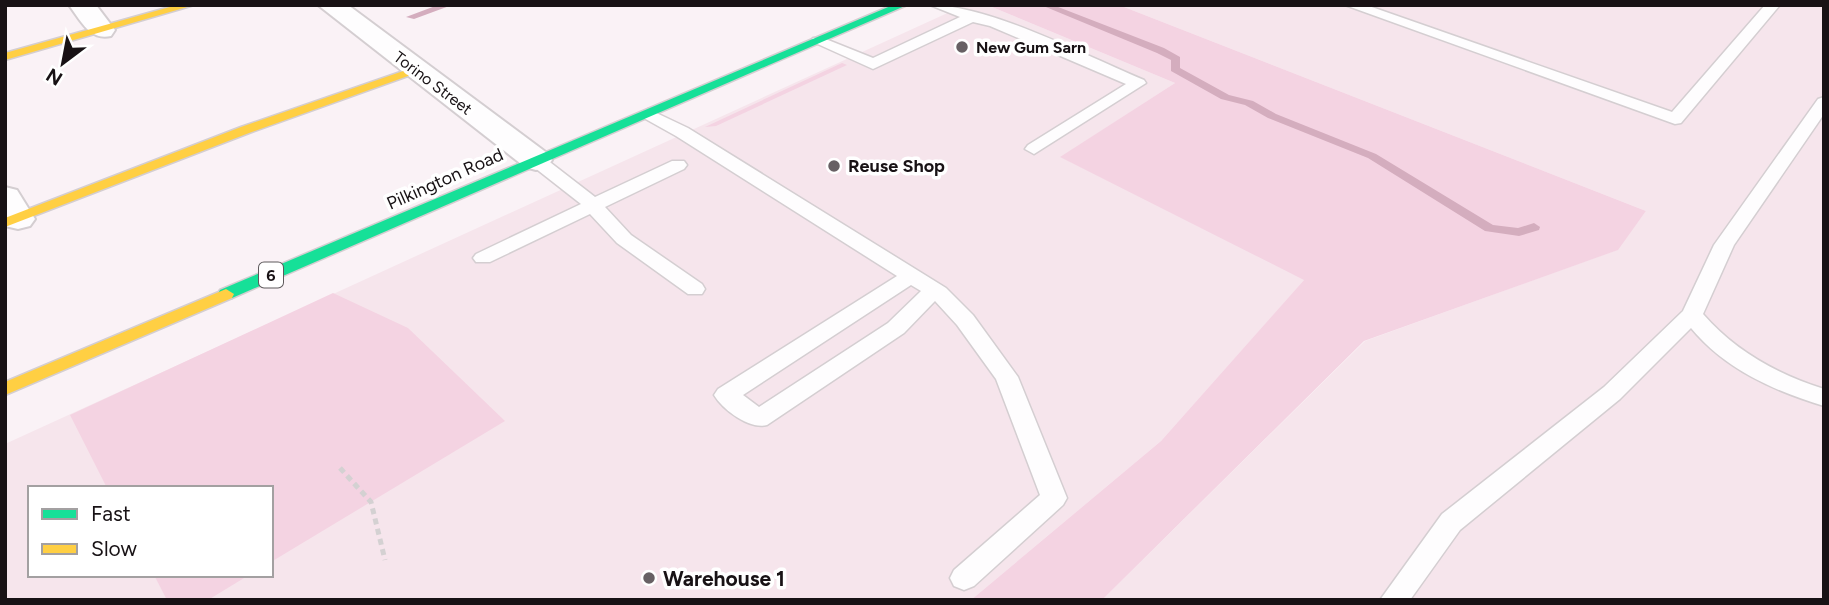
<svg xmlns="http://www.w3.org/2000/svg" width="1829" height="605" font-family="Figtree,sans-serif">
<rect width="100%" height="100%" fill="#faf2f6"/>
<g fill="#f6e5ec" fill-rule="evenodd">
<path d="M 965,5 L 987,5 L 1175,83 L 1061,157 L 1305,279 L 1161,441 L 971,600 L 5,600 L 5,444 ZM 30,488 L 271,488 L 271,575 L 30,575 Z"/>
<path d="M 1119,5 L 1824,5 L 1824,600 L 1102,600 L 1365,341 L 1617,250 L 1646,211 Z"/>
</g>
<g fill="#f4d3e2">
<path d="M 987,5 L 1119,5 L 1646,211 L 1618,250 L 1364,341 L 1102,600 L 971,600 L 1161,441 L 1304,280 L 1060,157 L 1175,83 Z"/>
<path d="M 842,63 L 847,65 L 716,126 L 705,127 Z"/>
<path d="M 333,293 L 408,328 L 505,421 L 271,562 L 271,488 L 107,488 L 70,415 Z"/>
<path d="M 154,575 L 249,575 L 208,600 L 167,600 Z"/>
</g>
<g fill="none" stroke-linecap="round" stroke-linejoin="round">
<g fill="#d4adbe" fill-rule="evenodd">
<path d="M 438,5 L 452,5 L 414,19 L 406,17 Z"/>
<path d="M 1041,5 L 1053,5 L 1164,48 L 1180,57 L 1180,68 L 1229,95 L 1253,101 L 1276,114 L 1376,154 L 1493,225 L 1518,228 L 1534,223 L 1540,227 L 1539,230 L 1519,236 L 1485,231 L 1368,158 L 1268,118 L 1245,105 L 1221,99 L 1171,71 L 1171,60 L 1157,53 Z"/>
</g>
<g stroke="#d4ced1" stroke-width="3">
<g id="lane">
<path d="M 930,5 C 990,5 1086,56 1144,80 L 1146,83 L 1034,154 L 1025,149 L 1028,145 L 1126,84 L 990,26 L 973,22 L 873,69 L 811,41 L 813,38 L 823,38 L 873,58 L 960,17 Z"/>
<path d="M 1345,5 L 1366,5 L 1672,112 L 1765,5 L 1780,5 L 1681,123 L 1675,124 Z"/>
<path d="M 1824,97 L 1824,114 L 1734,245 L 1703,314 C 1735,351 1777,374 1824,389 L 1824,406 C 1774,391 1725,369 1691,328 L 1620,399 L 1460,530 L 1410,600 L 1380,600 L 1442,514 L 1604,387 L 1683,311 L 1714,245 L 1818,99 Z"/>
<path d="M 648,109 L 688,128 L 946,288 L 973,315 L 1018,377 L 1067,498 L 1063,505 L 974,586 L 964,590 L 954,586 L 950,578 L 954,570 L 1040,495 L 996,379 L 957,325 L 935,301 L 904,333 L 767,425 C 750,430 723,410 714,395 L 718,389 L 897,276 L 676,136 L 642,117 L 640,114 ZM 911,285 L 921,291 L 888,323 L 759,407 L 743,395 Z"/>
<path d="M 536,155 L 542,156 L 595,197 L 672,161 L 684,161 L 687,165 L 684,169 L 605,207 L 631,235 L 702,284 L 705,289 L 702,294 L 688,294 L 617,243 L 590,214 L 490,262 L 476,262 L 473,258 L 476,254 L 581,204 L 530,164 L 527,160 Z"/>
</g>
</g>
<g stroke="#d4ced1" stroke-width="4">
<g id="street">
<path d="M 69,5 L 96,5 L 115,30 L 111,36 C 90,41 81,21 69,5 Z"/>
<path d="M 318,5 L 348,5 L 547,153 L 552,160 L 547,167 L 536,170 L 525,167 Z"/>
<path d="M 5,187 L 17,190 L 35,219 L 30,226 L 18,229 L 5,226 Z"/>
</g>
</g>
<g stroke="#d4ced1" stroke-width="3">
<path id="fast" d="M 893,5 L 907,5 L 232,298 L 220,298 L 218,294 L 220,290 Z"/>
</g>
<g stroke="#d4ced1" stroke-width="3">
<g id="slow">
<path d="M 177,5 L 194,5 L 5,60 L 5,53 Z"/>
<path d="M 415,67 L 421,70 L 419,72 L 249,133 L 5,227 L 5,218 L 241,127 Z"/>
<path d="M 226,289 L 234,294 L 232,298 L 5,395 L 5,382 Z"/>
</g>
</g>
<path stroke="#d4d1d2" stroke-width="5" stroke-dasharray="6 4.5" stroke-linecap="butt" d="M 340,468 L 371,502 L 385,560"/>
<use href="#lane" fill="#fefdfe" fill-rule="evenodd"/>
<use href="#street" fill="#fefdfe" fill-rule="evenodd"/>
<use href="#fast" fill="#16e098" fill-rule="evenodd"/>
<use href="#slow" fill="#ffcf43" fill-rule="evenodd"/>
</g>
<g fill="#676064" stroke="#fff" stroke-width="2.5">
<circle cx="962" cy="47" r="7"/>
<circle cx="834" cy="166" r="7"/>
<circle cx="649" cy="578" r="7"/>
</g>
<g text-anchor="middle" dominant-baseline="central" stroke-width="7" stroke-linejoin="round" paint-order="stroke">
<g font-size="16" font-weight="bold" fill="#181215" stroke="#fff" text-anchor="start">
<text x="976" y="47">New Gum Sarn</text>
</g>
<g font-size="16" fill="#181215" stroke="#fff">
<text transform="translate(433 83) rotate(37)">Torino Street</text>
</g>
<rect fill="#fff" stroke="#5d595b" stroke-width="2" x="259" y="262.5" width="24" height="25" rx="5"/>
<g font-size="16" font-weight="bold" fill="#181215">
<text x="271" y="275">6</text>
</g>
<g font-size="18" font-weight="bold" fill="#181215" stroke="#fff" text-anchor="start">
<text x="848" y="166">Reuse Shop</text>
</g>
<g font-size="18" fill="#181215" stroke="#fff">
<text transform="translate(445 179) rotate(-24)">Pilkington Road</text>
</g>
<g font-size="21" font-weight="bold" fill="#181215" stroke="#fff" text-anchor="start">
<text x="663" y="578">Warehouse 1</text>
</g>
</g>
<rect width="1829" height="605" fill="none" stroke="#181215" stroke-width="14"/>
<rect x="28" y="486" width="245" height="91" fill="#ffffff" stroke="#a3a0a1" stroke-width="2"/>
<rect x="42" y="509" width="35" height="10" fill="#16e098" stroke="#a3a0a1" stroke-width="2"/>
<text x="91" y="521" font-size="21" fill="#181215">Fast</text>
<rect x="42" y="544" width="35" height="10" fill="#ffcf43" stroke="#a3a0a1" stroke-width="2"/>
<text x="91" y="556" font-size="21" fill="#181215">Slow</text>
<g transform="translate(63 63) rotate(212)" stroke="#ffffff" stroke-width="5" paint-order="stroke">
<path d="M0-5L12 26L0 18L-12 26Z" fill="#181215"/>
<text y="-10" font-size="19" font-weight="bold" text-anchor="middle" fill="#181215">N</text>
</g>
</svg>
